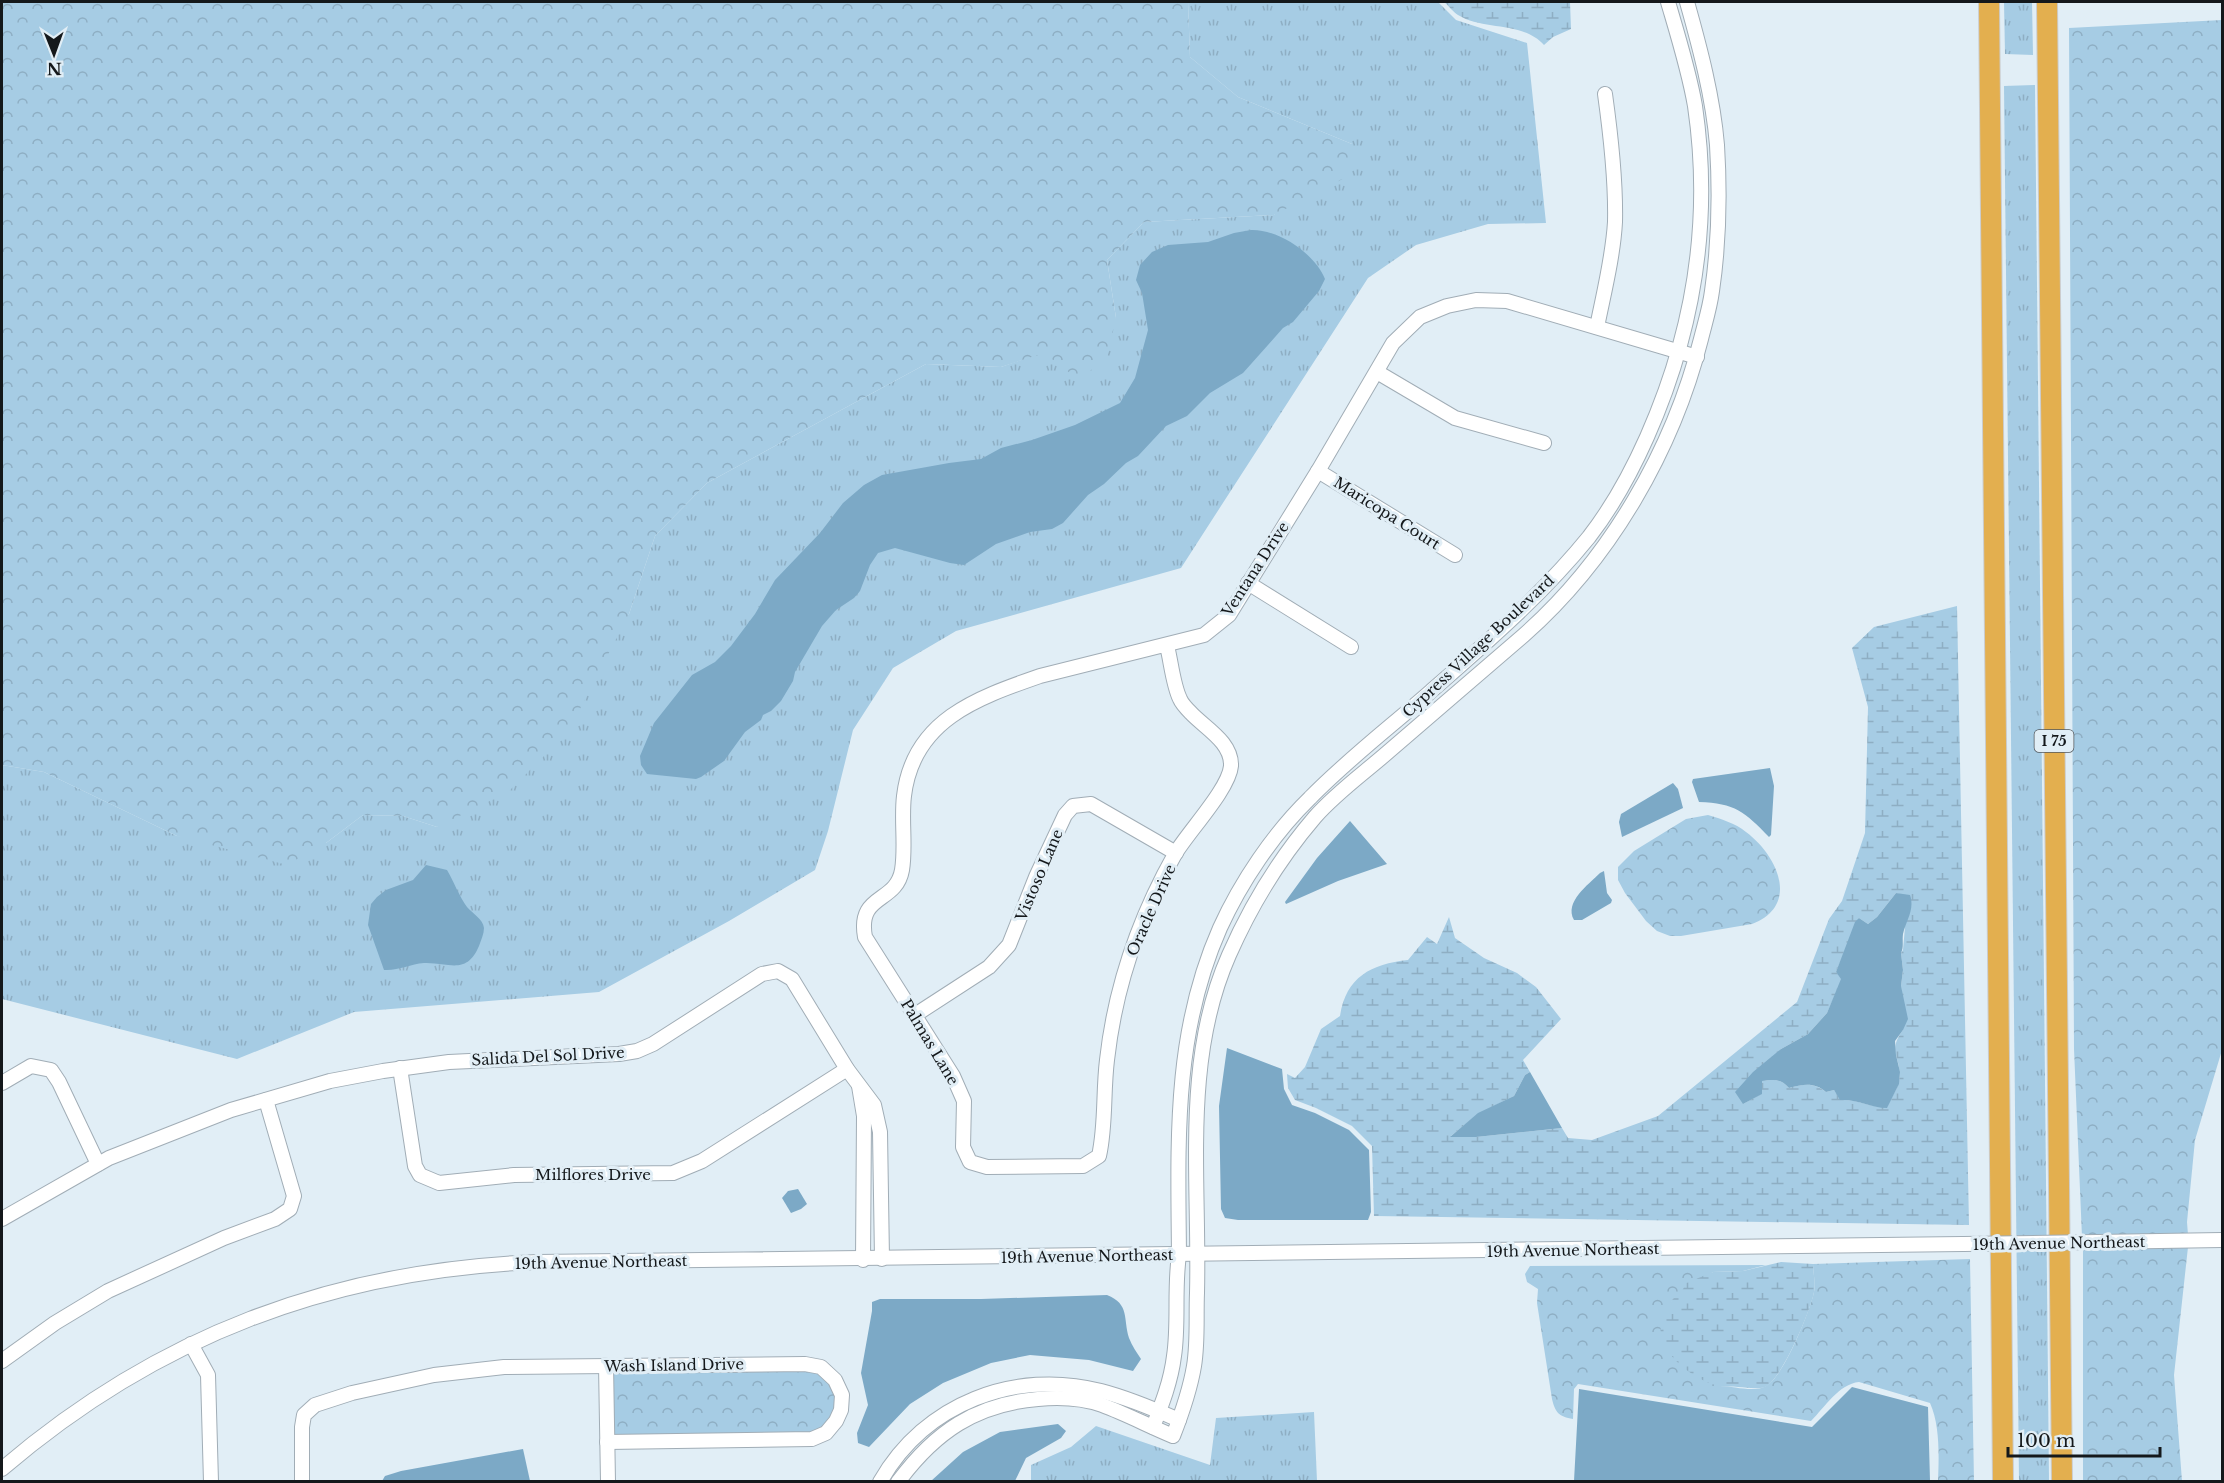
<svg xmlns="http://www.w3.org/2000/svg" width="2224" height="1483" font-family="'Libre Baskerville',serif">
<defs>
<pattern id="grass-tufts" width="24" height="20" patternUnits="userSpaceOnUse" patternTransform="scale(1.5)"><rect width="24" height="20" fill="#a6cce4"/><path d="M3 7l-1-3M5 7V3M7 7l1-3M15 17l-1-3M17 17v-4M19 17l1-3" fill="none" stroke="#8eaec3"/></pattern>
<pattern id="forest-crowns" width="20" height="18" patternUnits="userSpaceOnUse" patternTransform="scale(1.5)"><rect width="20" height="18" fill="#a6cce4"/><path d="M2 6a3 3 0 1 1 6 0M12 15a3 3 0 1 1 6 0" fill="none" stroke="#8eaec3"/></pattern>
<pattern id="wetland-marsh" width="20" height="14" patternUnits="userSpaceOnUse" patternTransform="scale(1.5)"><rect width="20" height="14" fill="#a6cce4"/><path d="M1 5h8M5 5V1M11 12h8M15 12V8" fill="none" stroke="#8eaec3"/></pattern>
</defs>
<rect width="100%" height="100%" fill="#e1eef6"/>
<g fill="url(#grass-tufts)">
<path d="M 1188,2 L 1438,2 L 1456,20 L 1527,43 L 1546,223 L 1488,224 L 1416,245 L 1368,278 L 1181,568 L 956,631 L 893,668 L 853,730 L 828,831 L 815,870 L 729,921 L 599,992 L 354,1012 L 237,1059 L 2,999 L 2,765 L 44,772 L 177,836 L 326,843 L 363,815 L 403,816 L 437,827 L 629,614 L 655,536 L 707,483 L 926,364 L 1001,367 L 1044,352 L 1116,318 L 1107,260 L 1144,222 L 1274,215 L 1352,144 L 1238,97 L 1190,57 Z"/>
<path d="M 2004,2 L 2032,2 L 2033,55 L 2005,54 Z"/>
<path d="M 2035,85 L 2049,1482 L 2019,1481 L 2004,86 Z"/>
<path d="M 1314,1412 L 1317,1481 L 1031,1481 L 1031,1465 L 1071,1447 L 1096,1426 L 1210,1465 L 1216,1418 Z"/>
</g>
<g fill="url(#forest-crowns)">
<path d="M 2,2 L 1188,2 L 1190,57 L 1238,97 L 1352,144 L 1352,174 L 1274,215 L 1144,222 L 1107,260 L 1116,318 L 1107,357 L 1079,380 L 1044,353 L 1001,367 L 926,364 L 707,483 L 655,536 L 629,614 L 568,732 L 508,792 L 437,827 L 403,816 L 363,815 L 326,843 L 287,865 L 177,836 L 44,772 L 2,765 Z"/>
<path d="M 2222,20 L 2222,1050 L 2195,1140 L 2187,1222 L 2188,1235 L 2082,1237 L 2074,1049 L 2069,28 Z"/>
<path d="M 1708,815 C 1721,819 1735,823 1746,832 C 1777,855 1801,905 1752,924 L 1681,936 L 1670,936 L 1657,931 L 1646,921 L 1625,893 L 1618,880 L 1618,867 L 1634,851 L 1686,819 Z"/>
<path d="M 2188,1247 L 2174,1375 L 2182,1481 L 2083,1481 L 2083,1248 Z"/>
<path d="M 1970,1259 L 1974,1481 L 1938,1481 C 1939,1456 1940,1425 1930,1403 L 1859,1382 C 1839,1384 1825,1407 1811,1421 L 1578,1384 L 1574,1389 L 1573,1419 C 1559,1417 1555,1412 1552,1399 L 1537,1303 L 1538,1289 L 1527,1282 L 1525,1274 L 1530,1266 L 1766,1265 L 1743,1271 L 1713,1272 L 1673,1299 L 1669,1307 L 1720,1386 C 1734,1386 1754,1393 1766,1386 C 1783,1378 1810,1311 1814,1292 C 1816,1284 1813,1273 1813,1264 Z"/>
<path d="M 804,1370 C 809,1371 815,1371 819,1373 C 822,1374 824,1377 826,1380 C 847,1400 834,1424 811,1433 L 613,1436 L 612,1371 Z"/>
</g>
<g fill="url(#wetland-marsh)" fill-rule="evenodd">
<path d="M 1444,2 L 1570,2 L 1571,29 L 1553,37 L 1544,45 C 1523,21 1484,31 1458,15 C 1453,12 1449,6 1444,2 Z"/>
<path d="M 1957,606 L 1969,1225 L 1374,1216 L 1372,1146 L 1352,1126 L 1316,1108 L 1295,1100 L 1288,1088 L 1287,1074 L 1295,1078 L 1305,1067 L 1321,1029 L 1340,1016 C 1346,977 1371,964 1408,960 L 1427,937 L 1437,944 L 1449,917 L 1455,938 L 1484,958 L 1517,973 L 1536,987 L 1561,1019 L 1523,1060 L 1530,1072 L 1525,1075 L 1514,1096 L 1478,1114 L 1451,1136 L 1476,1137 L 1562,1128 L 1568,1138 L 1592,1140 L 1658,1116 L 1797,1002 L 1829,919 L 1842,901 L 1865,833 L 1868,707 L 1852,648 L 1874,627 ZM 1896,893 L 1903,895 L 1905,927 L 1903,950 L 1901,953 L 1903,970 L 1901,986 L 1903,1030 C 1886,1052 1903,1059 1899,1081 C 1898,1089 1890,1099 1887,1107 C 1871,1108 1858,1099 1841,1100 L 1834,1090 L 1826,1092 C 1814,1082 1803,1084 1789,1088 C 1781,1079 1774,1079 1762,1081 L 1761,1094 L 1743,1104 L 1781,1049 L 1808,1034 L 1827,1013 L 1842,979 L 1836,972 L 1859,918 L 1868,924 L 1877,917 Z"/>
<path d="M 1781,1262 L 1813,1264 C 1813,1273 1816,1283 1814,1292 C 1811,1310 1781,1381 1765,1387 C 1755,1390 1747,1387 1738,1387 C 1732,1386 1725,1387 1719,1386 C 1695,1381 1656,1352 1661,1325 C 1662,1317 1668,1307 1672,1300 C 1678,1293 1682,1294 1686,1283 L 1713,1272 L 1743,1271 Z"/>
</g>
<g fill="#7ca9c6">
<path d="M 1251,230 C 1279,229 1315,254 1325,279 L 1319,291 L 1293,322 L 1283,328 L 1243,373 L 1210,393 L 1187,416 L 1166,426 L 1138,456 L 1126,463 L 1104,484 L 1088,495 L 1063,523 L 1052,529 L 1030,532 L 996,544 L 964,565 L 950,563 L 895,548 L 878,553 L 870,565 L 860,591 L 854,598 L 836,610 L 822,626 L 795,672 L 793,681 L 781,701 L 771,711 L 763,715 L 761,720 L 745,732 L 724,761 L 701,777 L 696,779 L 647,774 L 641,765 L 640,756 L 654,723 L 692,675 L 715,662 L 731,646 L 755,614 L 775,580 L 820,533 L 843,503 L 864,485 L 882,475 L 949,463 L 981,459 L 1001,448 L 1032,440 L 1075,425 L 1120,403 L 1135,378 L 1148,330 L 1142,293 L 1136,280 L 1140,265 L 1152,252 L 1168,245 L 1208,242 L 1234,233 Z"/>
<path d="M 1770,768 L 1774,786 L 1771,835 L 1769,837 C 1745,812 1735,803 1699,802 L 1692,782 L 1693,779 Z"/>
<path d="M 1673,783 L 1678,789 L 1683,808 L 1622,837 L 1619,822 L 1621,814 Z"/>
<path d="M 1350,821 L 1387,864 L 1338,881 L 1286,904 L 1285,902 L 1317,858 Z"/>
<path d="M 426,865 L 447,870 C 454,882 459,896 467,907 C 472,913 483,919 484,928 C 484,934 481,940 479,946 C 466,976 449,962 424,963 C 410,964 398,971 384,970 L 368,925 L 371,904 L 377,897 L 386,890 L 413,880 Z"/>
<path d="M 1604,871 L 1607,893 L 1612,900 L 1611,903 L 1582,920 L 1574,920 C 1564,902 1588,885 1600,873 Z"/>
<path d="M 1896,893 L 1910,895 C 1915,910 1906,920 1903,934 C 1902,941 1904,947 1901,953 L 1903,970 L 1901,986 L 1908,1019 L 1903,1030 L 1895,1041 L 1896,1055 L 1900,1072 L 1899,1084 L 1887,1108 C 1871,1108 1858,1099 1840,1100 L 1834,1090 L 1826,1092 C 1815,1082 1803,1084 1789,1088 C 1781,1079 1774,1079 1762,1081 L 1762,1094 L 1743,1104 L 1735,1092 L 1753,1072 L 1781,1049 L 1808,1034 L 1827,1013 L 1841,979 L 1836,972 L 1855,922 L 1859,918 L 1868,924 L 1877,917 Z"/>
<path d="M 1227,1048 L 1282,1069 L 1284,1089 L 1292,1105 L 1315,1113 L 1349,1130 L 1369,1150 L 1371,1212 L 1368,1220 L 1238,1220 L 1225,1218 L 1221,1209 L 1219,1106 Z"/>
<path d="M 1530,1072 L 1562,1128 L 1476,1137 L 1450,1137 L 1478,1113 L 1514,1096 L 1525,1075 Z"/>
<path d="M 798,1189 L 807,1204 L 801,1209 L 791,1213 L 782,1198 L 788,1191 Z"/>
<path d="M 1107,1295 C 1130,1304 1123,1319 1129,1338 C 1132,1346 1137,1353 1141,1359 L 1133,1371 L 1089,1360 L 1030,1355 L 991,1363 L 943,1383 L 910,1404 L 869,1447 L 858,1443 L 857,1433 L 868,1405 L 861,1373 L 872,1311 L 872,1302 L 880,1299 L 981,1299 Z"/>
<path d="M 1852,1387 L 1928,1407 L 1930,1481 L 1574,1481 L 1579,1389 L 1812,1427 Z"/>
<path d="M 1058,1424 L 1066,1431 L 1061,1438 L 1026,1458 L 1015,1481 L 931,1481 L 963,1452 L 1000,1432 Z"/>
<path d="M 523,1449 L 530,1481 L 382,1481 L 385,1476 L 401,1471 Z"/>
</g>
<g fill="none" stroke-linecap="round" stroke-linejoin="round">
<g stroke="#a1adb6" stroke-width="16">
<g id="minor">
<path d="M 1597,327 C 1604,292 1613,257 1615,222 C 1616,179 1611,137 1605,94"/>
<path d="M 1377,372 L 1455,418 L 1544,443"/>
<path d="M 1318,471 L 1455,555"/>
<path d="M 1248,583 L 1351,647"/>
<path d="M 1167,646 C 1171,661 1173,685 1180,699 C 1182,704 1187,709 1191,713 C 1205,728 1232,742 1231,766 C 1229,789 1188,832 1175,854 C 1139,918 1115,988 1107,1060 C 1103,1092 1106,1125 1099,1156 L 1083,1166 L 987,1167 L 970,1162 L 963,1147 L 964,1101 L 953,1076 L 865,937 C 857,893 896,904 902,870 C 906,846 901,820 904,796 C 913,720 977,698 1040,676 L 1204,635 L 1229,615 L 1318,471 L 1393,343 L 1420,317 L 1447,306 L 1476,300 L 1507,301 L 1697,357"/>
<path d="M 915,1015 L 989,967 L 1009,945 L 1036,877 L 1065,815 L 1073,806 L 1091,804 L 1176,853"/>
<path d="M 400,1068 L 415,1166 L 420,1175 L 439,1183 L 514,1175 L 673,1173 L 702,1161 L 847,1069"/>
<path d="M 2,1083 L 31,1066 L 51,1070 L 59,1082 L 98,1164"/>
<path d="M 859,1086 L 864,1116 L 863,1260"/>
<path d="M 2,1219 L 109,1158 L 231,1110 L 330,1081 L 383,1071 L 449,1062 L 619,1054 L 637,1051 L 653,1044 L 762,974 L 778,971 L 792,979 L 847,1069 L 874,1105 L 880,1132 L 882,1259"/>
<path d="M 2097,1242 L 2222,1240"/>
<path d="M 191,1344 L 208,1375 L 211,1482"/>
<path d="M 2,1361 L 55,1323 L 108,1291 L 224,1238 L 275,1219 L 290,1209 L 294,1196 L 266,1100"/>
<path d="M 606,1365 L 608,1482"/>
<path d="M 1153,1427 C 1162,1404 1171,1381 1174,1356 C 1179,1323 1174,1289 1179,1255 C 1178,1142 1173,1034 1220,928 C 1241,882 1273,834 1310,798 C 1347,760 1389,728 1429,693 C 1485,644 1542,595 1589,537 C 1613,506 1631,473 1647,437 C 1694,331 1712,222 1695,106 C 1689,71 1678,36 1668,2"/>
<path d="M 2,1469 C 157,1336 332,1270 537,1262 L 1963,1244"/>
<path d="M 302,1482 L 302,1427 L 304,1415 L 315,1405 L 352,1393 L 434,1375 L 504,1367 L 805,1364 L 821,1367 L 835,1380 L 842,1395 L 841,1410 L 836,1421 L 826,1433 L 812,1439 L 607,1442"/>
<path d="M 880,1482 C 925,1403 1015,1369 1101,1391 C 1128,1398 1154,1409 1179,1420"/>
<path d="M 898,1482 C 935,1432 976,1404 1038,1399 C 1059,1397 1082,1398 1102,1405 C 1126,1414 1149,1426 1173,1436 C 1182,1413 1190,1390 1194,1366 C 1198,1342 1196,1317 1197,1293 C 1200,1180 1182,1061 1229,955 C 1251,905 1279,859 1315,817 C 1336,793 1364,773 1388,752 C 1433,713 1479,674 1524,635 C 1610,559 1673,450 1701,339 C 1705,323 1710,307 1712,291 C 1719,243 1720,193 1717,145 C 1713,97 1700,48 1687,2"/>
</g>
</g>
<g stroke="#cbcccd" stroke-width="22">
<g id="highway">
<path d="M 1989,2 L 2003,1482"/>
<path d="M 2047,2 L 2062,1482"/>
</g>
</g>
<use href="#minor" stroke="#fff" stroke-width="14"/>
<use href="#highway" stroke="#e3af4f" stroke-width="20"/>
<g stroke="#a1adb6" stroke-width="16" stroke-linecap="butt">
<path id="minor-bridge" d="M 1963,1244 L 2097,1242"/>
</g>
<use href="#minor-bridge" stroke="#fff" stroke-width="14"/>
</g>
<g text-anchor="middle" dominant-baseline="central" stroke-width="6" stroke-linejoin="round" paint-order="stroke">
<rect fill="#e1eef6" stroke="#52585d" stroke-width="1.5" x="2034.5" y="730" width="39" height="22" rx="4.5"/>
<g font-size="14" font-weight="bold" fill="#14181b">
<text x="2054" y="741">I 75</text>
</g>
<g font-size="15" fill="#14181b" stroke="#e1eef6">
<text transform="translate(1387 513) rotate(32)">Maricopa Court</text>
<text transform="translate(1255 569) rotate(-57)">Ventana Drive</text>
<text transform="translate(1478 646) rotate(-43)">Cypress Village Boulevard</text>
<text transform="translate(1039 875) rotate(-67)">Vistoso Lane</text>
<text transform="translate(1151 910) rotate(-66)">Oracle Drive</text>
<text transform="translate(930 1042) rotate(59)">Palmas Lane</text>
<text transform="translate(548 1056) rotate(-3)">Salida Del Sol Drive</text>
<text x="593" y="1174">Milflores Drive</text>
<text transform="translate(2059 1243) rotate(-1)">19th Avenue Northeast</text>
<text transform="translate(1573 1250) rotate(-1)">19th Avenue Northeast</text>
<text transform="translate(1087 1256) rotate(-1)">19th Avenue Northeast</text>
<text transform="translate(601 1262) rotate(-1)">19th Avenue Northeast</text>
<text transform="translate(674 1365) rotate(-1)">Wash Island Drive</text>
</g>
</g>
<rect width="2224" height="1483" fill="none" stroke="#14181b" stroke-width="6"/>
<g transform="translate(54 54) rotate(179)" stroke="#e1eef6" stroke-width="4.5" paint-order="stroke">
<path d="M0-4.5L10 22L0 15L-10 22Z" fill="#14181b"/>
<text y="-9" font-size="16" font-weight="bold" text-anchor="middle" fill="#14181b">N</text>
</g>
<path d="M2008 1447v9h152v-9" fill="none" stroke="#14181b" stroke-width="3"/>
<text x="2017" y="1447" font-size="18" fill="#14181b" stroke="#e1eef6" stroke-width="4.5" paint-order="stroke">100 m</text>
</svg>
